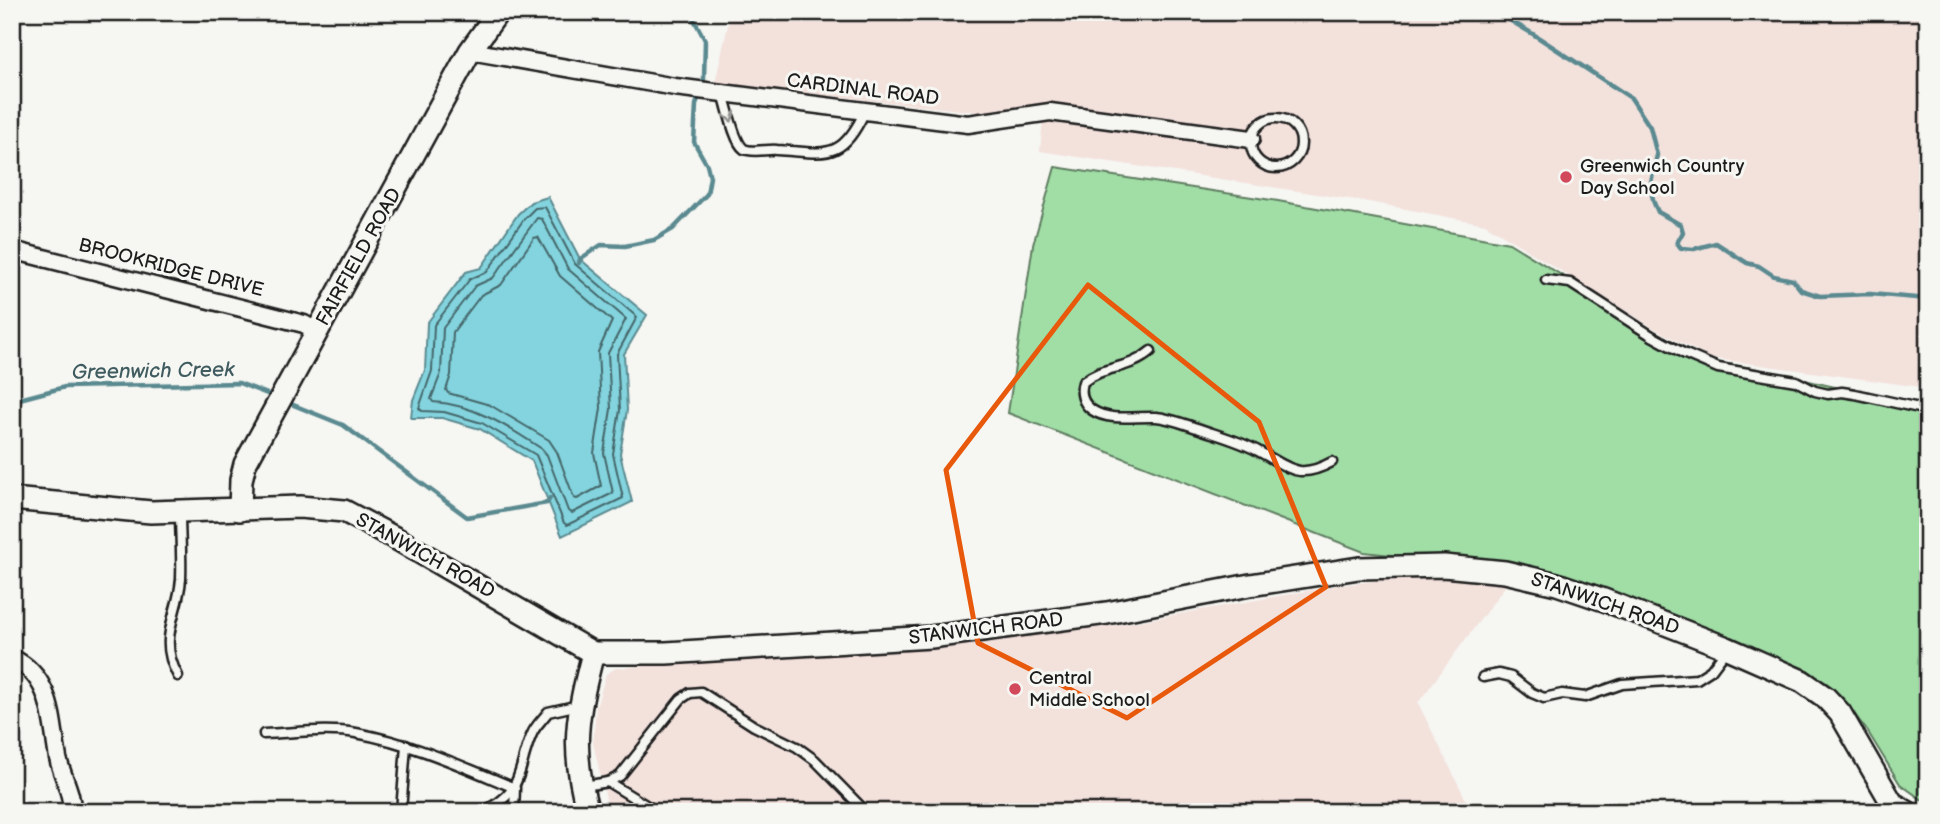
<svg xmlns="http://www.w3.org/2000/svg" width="1940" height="824" font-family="'Balsamiq Sans',sans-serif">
<rect width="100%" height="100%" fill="#f6f6f2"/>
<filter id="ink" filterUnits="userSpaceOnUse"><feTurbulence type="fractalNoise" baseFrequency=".0143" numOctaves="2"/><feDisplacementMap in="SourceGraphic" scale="14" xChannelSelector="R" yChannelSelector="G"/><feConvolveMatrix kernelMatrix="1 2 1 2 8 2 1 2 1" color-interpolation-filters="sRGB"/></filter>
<g filter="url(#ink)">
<g fill="#f3e1dc">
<path d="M 731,12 L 1928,12 L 1928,388 L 1710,358 L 1655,329 L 1485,224 L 1369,202 L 1040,151 L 1043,119 L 715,83 Z"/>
<path d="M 1456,575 L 1509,581 L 1418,703 L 1472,812 L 609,812 L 593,743 L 596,708 L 606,674 L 616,668 L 940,646 L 1112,626 L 1340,585 L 1411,577 Z"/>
</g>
<path fill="#a1dea6" stroke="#5e7d61" stroke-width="2" d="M 1055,167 L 1278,201 L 1509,243 L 1651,330 L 1710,361 L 1758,369 L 1894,401 L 1928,402 L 1928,804 L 1900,784 L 1868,732 L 1840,695 L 1732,640 L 1555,573 L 1364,552 L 1008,413 L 1033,245 Z"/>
<path fill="#83d4de" stroke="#5a8a90" stroke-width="2" d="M 548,197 L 580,259 L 647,315 L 624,354 L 627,410 L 620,454 L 632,502 L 562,536 L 532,461 L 480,429 L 442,418 L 411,418 L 413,400 L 425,370 L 427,323 L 466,272 L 481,268 L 518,214 L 531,202 Z"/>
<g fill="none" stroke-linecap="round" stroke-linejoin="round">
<g stroke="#45666a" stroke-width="2">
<path d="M 545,207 L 575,264 L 637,317 L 617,354 L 620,410 L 613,454 L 623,498 L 567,525 L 564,523 L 536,455 L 482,423 L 444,412 L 422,411 L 419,408 L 432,371 L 434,325 L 470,279 L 487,272 L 524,219 L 535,208 Z"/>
<path d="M 537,218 L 542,219 L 568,269 L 626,319 L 608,353 L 611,409 L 604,453 L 613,493 L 572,513 L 568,511 L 547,455 L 542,449 C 509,427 473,404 433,402 L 431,399 L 441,373 L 443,328 L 475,286 L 493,278 Z"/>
<path d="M 538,237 L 560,276 L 612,321 L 598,352 L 601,408 L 594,453 L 601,486 L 577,499 L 574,498 L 557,452 L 549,440 L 490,405 L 448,393 L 446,390 L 451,375 L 453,332 L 481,295 L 501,285 L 534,238 Z"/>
</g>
<g stroke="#5a8a90" stroke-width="4.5">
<path d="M 1496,12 L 1533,34 L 1631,98 L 1650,127 L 1657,155 L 1650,187 L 1654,203 L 1658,212 L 1681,225 L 1683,232 L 1677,243 L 1681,248 L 1694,249 L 1716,243 L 1747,263 L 1759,266 L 1774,276 L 1793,280 L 1801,290 L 1820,296 L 1870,294 L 1928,299"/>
<path d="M 579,263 L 580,259 L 601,245 L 625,246 L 654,240 L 673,229 L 707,194 L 710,177 L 707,165 L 694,142 L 696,105 L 704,79 L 705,40 L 690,12"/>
<path d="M 12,401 L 65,387 L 239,383 L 275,397"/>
<path d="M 286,402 L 343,425 L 467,517 L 547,503 L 550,498"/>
</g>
<g stroke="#1c1c1c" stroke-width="13">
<g id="lane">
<path d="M 723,93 C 727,105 734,142 744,149 C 752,153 768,149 777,150 C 826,153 841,162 865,111"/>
<circle cx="1276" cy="143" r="25"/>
<path d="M 1546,280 L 1570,283 L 1652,336 L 1683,353 L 1718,368 L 1796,381 L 1815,391 L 1828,394 L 1842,392 L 1855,394 L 1928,410"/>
<path d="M 1151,351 C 1128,371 1106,364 1083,382 C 1080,392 1082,403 1092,410 C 1110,422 1135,416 1156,417 C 1170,418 1184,424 1197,428 C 1217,435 1240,441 1258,451 C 1289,467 1297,481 1332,462"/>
<path d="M 178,676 C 157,638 178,617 181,579 C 182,557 180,534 180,512"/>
<path d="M 1483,677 L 1499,674 L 1511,677 L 1532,693 L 1544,698 L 1562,694 L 1585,697 L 1622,684 L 1697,679 L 1711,670 L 1726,650"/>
<path d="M 264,734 C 294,733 327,728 356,733 C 412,743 464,767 515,788 L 514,812"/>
<path d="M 608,782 L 657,812"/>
<path d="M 584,786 L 608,782 L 620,776 L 681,699 L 690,693 L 701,692 L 754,726 L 797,747 L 815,760 L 866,812"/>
<path d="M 401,812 L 406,745"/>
<path d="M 481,812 C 526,793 516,770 532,734 C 535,726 543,719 548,712 L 579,705"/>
</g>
</g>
<g stroke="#1c1c1c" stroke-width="21">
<g id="street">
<path d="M 470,51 L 675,87 L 968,124 L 1050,112 L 1251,139"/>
<path d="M 12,250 L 304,324 L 318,332"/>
<path d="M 12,658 C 53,677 51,720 58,758 C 62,776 73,794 72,812"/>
</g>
</g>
<g stroke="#1c1c1c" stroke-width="26">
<g id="secondary">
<path d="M 12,499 L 151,512 L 300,507 L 344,511 L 397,539 L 593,653 L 666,653 L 931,637 L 1107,613 L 1250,585 L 1359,568 L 1444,566 L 1505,572 L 1557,584 L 1604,600 L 1727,648 L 1802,681 L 1825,697 L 1840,713 L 1892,803 L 1907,812"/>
<path d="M 240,510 L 241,480 L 245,464 L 470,51 L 498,12"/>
<path d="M 588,812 C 570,748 577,715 593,653"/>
</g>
</g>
<use href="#lane" stroke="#f6f6f2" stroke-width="8"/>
<use href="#street" stroke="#f6f6f2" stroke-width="16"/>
<use href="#secondary" stroke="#f6f6f2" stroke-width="21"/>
</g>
<defs><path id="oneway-chevron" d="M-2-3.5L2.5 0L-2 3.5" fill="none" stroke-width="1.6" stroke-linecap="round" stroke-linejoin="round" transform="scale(1.75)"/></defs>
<use stroke="#949492" href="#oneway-chevron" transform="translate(730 117) rotate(73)"/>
</g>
<path fill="none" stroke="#e8590c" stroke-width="5" stroke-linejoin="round" d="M 1088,285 L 1259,422 L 1326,587 L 1127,718 L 978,643 L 946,470 Z"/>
<g fill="#d1495b" stroke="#f6f6f2" stroke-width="2.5">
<circle cx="1566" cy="177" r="7"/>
<circle cx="1015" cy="689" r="7"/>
</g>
<g text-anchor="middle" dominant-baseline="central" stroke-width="6" stroke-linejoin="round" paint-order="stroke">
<g font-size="19" fill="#1c1c1c" stroke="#f6f6f2">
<text transform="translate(863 90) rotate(7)">CARDINAL ROAD</text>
<text transform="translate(359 257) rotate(-61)">FAIRFIELD ROAD</text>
<text transform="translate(171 268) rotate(14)">BROOKRIDGE DRIVE</text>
<text transform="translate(425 556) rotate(29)">STANWICH ROAD</text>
<text transform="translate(1605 604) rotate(19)">STANWICH ROAD</text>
<text transform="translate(986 629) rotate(-7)">STANWICH ROAD</text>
</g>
<g font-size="19" fill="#1c1c1c" stroke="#f6f6f2" text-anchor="start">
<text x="1580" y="166">Greenwich Country<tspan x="1580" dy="22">Day School</tspan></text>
<text x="1029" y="678">Central<tspan x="1029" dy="22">Middle School</tspan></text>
</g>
<g font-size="21" font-style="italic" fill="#405c60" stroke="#f6f6f2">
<text transform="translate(153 371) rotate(-1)">Greenwich Creek</text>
</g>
</g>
<rect width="1940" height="824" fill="none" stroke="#f6f6f2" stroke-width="42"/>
<rect x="21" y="21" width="1898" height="782" fill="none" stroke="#1c1c1c" stroke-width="2.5" filter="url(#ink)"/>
</svg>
